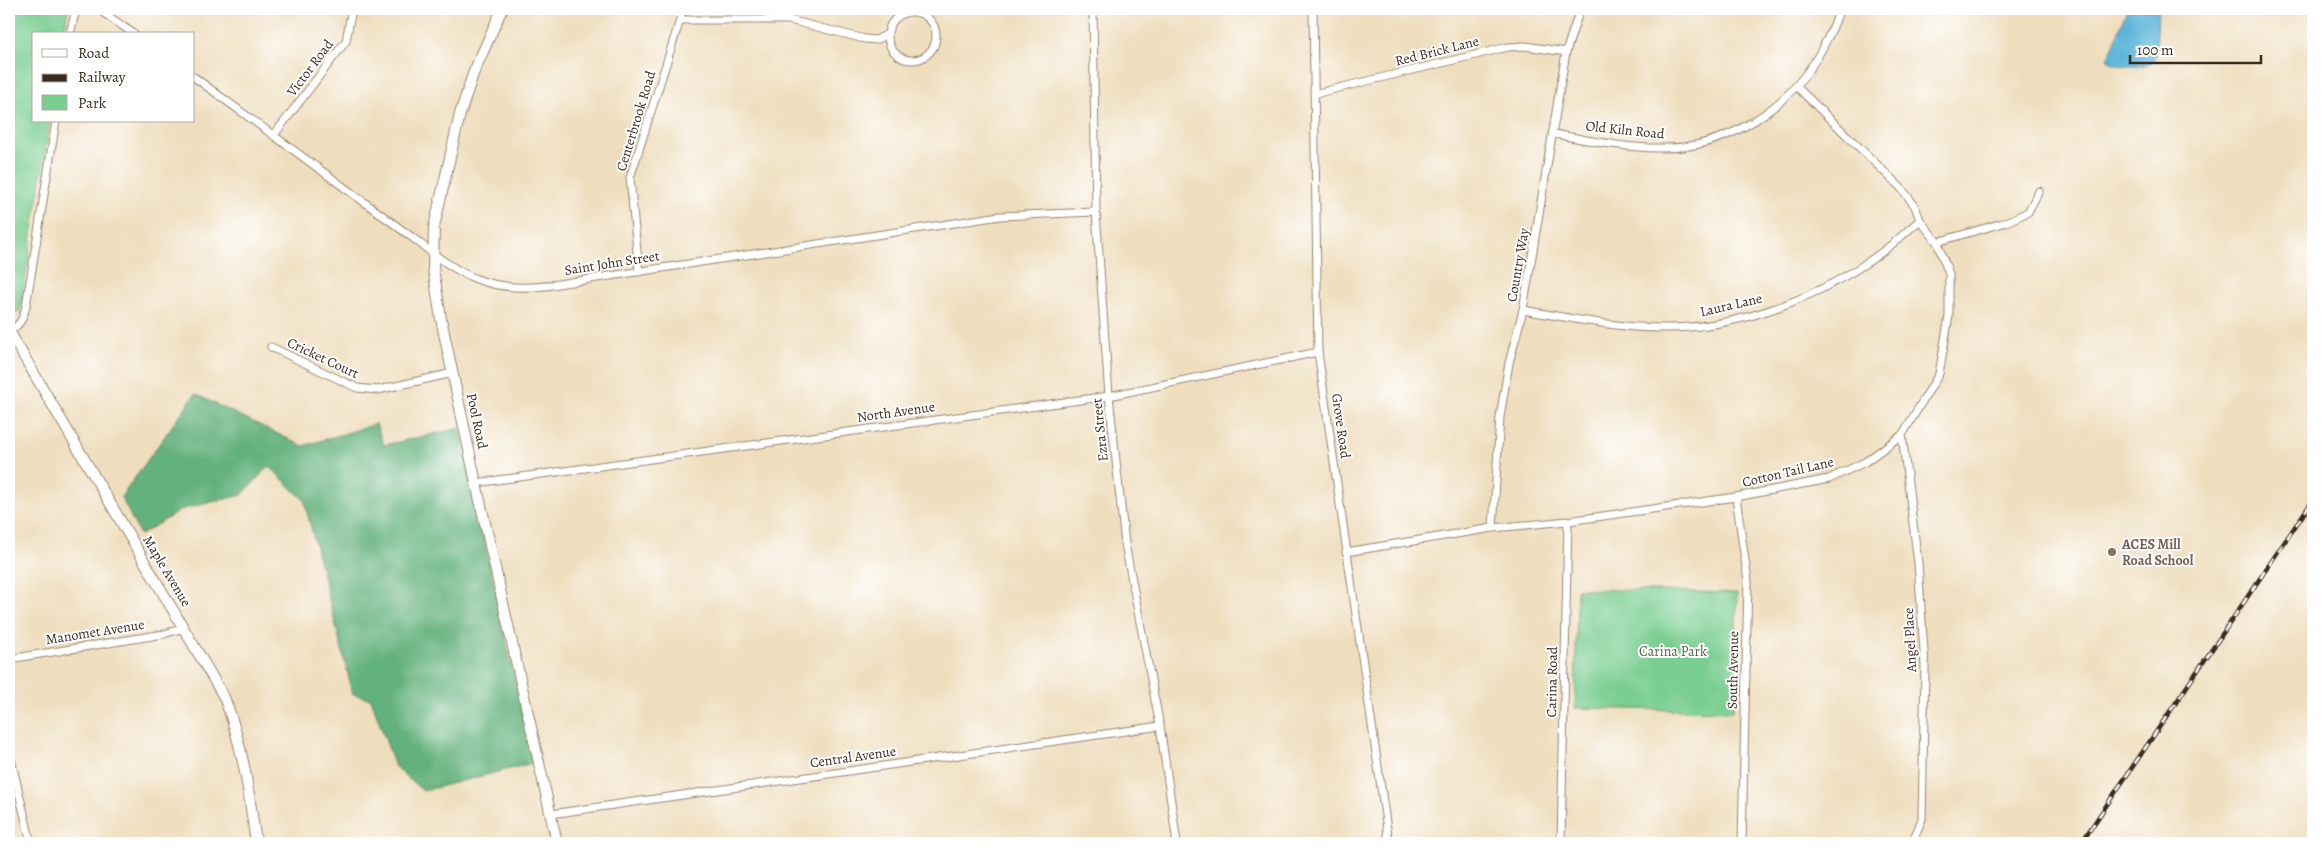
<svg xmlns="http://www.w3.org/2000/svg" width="2322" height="852" font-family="Alegreya,serif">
<rect width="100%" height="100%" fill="#fff"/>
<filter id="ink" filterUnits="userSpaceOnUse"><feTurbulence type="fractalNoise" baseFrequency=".02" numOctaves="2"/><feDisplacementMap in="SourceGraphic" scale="10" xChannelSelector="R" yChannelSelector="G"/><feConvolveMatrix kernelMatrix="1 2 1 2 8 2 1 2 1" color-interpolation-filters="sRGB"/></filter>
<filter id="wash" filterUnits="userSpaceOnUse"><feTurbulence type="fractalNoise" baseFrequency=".0096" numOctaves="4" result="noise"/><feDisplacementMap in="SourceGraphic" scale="20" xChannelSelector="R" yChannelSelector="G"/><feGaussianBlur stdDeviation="1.12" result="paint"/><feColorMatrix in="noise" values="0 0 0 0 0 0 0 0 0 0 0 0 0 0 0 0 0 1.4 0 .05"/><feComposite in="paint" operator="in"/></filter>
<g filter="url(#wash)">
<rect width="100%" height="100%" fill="#efdebe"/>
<g fill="#7ace91" stroke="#5a7c58">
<path d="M 9,9 L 68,9 L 64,34 L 34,34 L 34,121 L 50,121 L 20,311 L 18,313 L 9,314 Z"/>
<path d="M 1577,589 L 1737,593 L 1733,711 L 1575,708 Z"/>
</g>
<path fill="#63b17b" stroke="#4f6e4c" d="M 195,394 L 303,446 L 376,424 L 384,445 L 460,428 L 533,763 L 423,791 L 395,767 L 371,699 L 353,694 L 304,500 L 269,466 L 242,495 L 183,509 L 140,535 L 121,497 Z"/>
<path fill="#5ab4d8" stroke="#4a6f7b" d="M 2127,9 L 2158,9 L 2156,57 C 2150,70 2114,69 2107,58 L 2113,47 Z"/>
</g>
<g filter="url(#ink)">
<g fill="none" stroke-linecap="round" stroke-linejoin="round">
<g stroke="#95846e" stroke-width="9">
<g id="street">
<path d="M 98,9 L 134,34"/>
<path d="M 1093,9 L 1096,212 L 1109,396 L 1125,544 L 1160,726 L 1177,843"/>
<path d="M 1313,9 L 1318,352 L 1389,843"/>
<circle cx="912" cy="36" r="24"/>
<path d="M 680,20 L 789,20 L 865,39 L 876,40 L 888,34"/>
<path d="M 70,34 L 76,9"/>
<path d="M 194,77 L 413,238 C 457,273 486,293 545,286 L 1000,216 L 1096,212"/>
<path d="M 1314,94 L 1508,47 L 1525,46 L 1566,52"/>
<path d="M 1554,134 C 1588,140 1624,148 1659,148 C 1727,150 1792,106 1823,47 C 1829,35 1837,22 1839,9"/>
<path d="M 274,135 L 346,41 L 352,9"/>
<path d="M 1937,242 L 2006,222 L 2028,212 L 2039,191"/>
<path d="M 639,272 L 630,178 L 680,20 L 682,9"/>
<path d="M 1523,310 C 1571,318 1621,329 1670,328 C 1744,327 1824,295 1882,252 C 1896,242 1908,230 1920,220"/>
<path d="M 9,332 C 20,325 23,319 26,306 L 56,121"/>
<path d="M 271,347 L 357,388 L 378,390 L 453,373"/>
<path d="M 1902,435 L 1918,563 L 1925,667 L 1922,819 L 1912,843"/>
<path d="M 476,483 L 1109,396 L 1318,352"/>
<path d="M 1736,497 L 1748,581 L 1742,843"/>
<path d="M 1493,528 L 1500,417 L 1509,363 L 1523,310 L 1566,52 L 1580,9"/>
<path d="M 1346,552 L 1493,528 L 1568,521 L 1736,497 L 1829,479 L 1865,462 L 1902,435 L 1939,374 L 1949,316 L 1949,274 L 1937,242 L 1920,220 L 1915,206 L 1902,189 L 1797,87"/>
<path d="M 9,659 L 164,634 L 184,628"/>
<path d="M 9,751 L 31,843"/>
<path d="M 551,814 L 1160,726"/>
<path d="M 1561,843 L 1568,521"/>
</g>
</g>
<g stroke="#95846e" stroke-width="12">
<g id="secondary">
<path d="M 502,9 L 473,74 L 460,114 L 434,227 L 433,268 L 441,319 L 476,483 L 557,843"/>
<path d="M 9,331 L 224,697 C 243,745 249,793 256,843"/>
</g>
</g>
<use href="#street" stroke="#fff" stroke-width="7"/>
<use href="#secondary" stroke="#fff" stroke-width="10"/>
<g stroke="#3b2a1e" stroke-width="4.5">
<path id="rail" d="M 2081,843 L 2313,500"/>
</g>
<use href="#rail" stroke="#fff" stroke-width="2.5" stroke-dasharray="8" stroke-linecap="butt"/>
</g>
</g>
<circle fill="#8d6e63" stroke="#fff" stroke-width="2" cx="2112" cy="552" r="5"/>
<g text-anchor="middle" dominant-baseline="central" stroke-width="4" stroke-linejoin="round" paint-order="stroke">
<g font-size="14" fill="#3b2a1e" stroke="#fff">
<text transform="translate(1437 51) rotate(-14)">Red Brick Lane</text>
<text transform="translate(310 68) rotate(-53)">Victor Road</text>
<text transform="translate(636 121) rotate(-73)">Centerbrook Road</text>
<text transform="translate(1625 130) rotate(6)">Old Kiln Road</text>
<text transform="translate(612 263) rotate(-9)">Saint John Street</text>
<text transform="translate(1518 265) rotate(-80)">Country Way</text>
<text transform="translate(1731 305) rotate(-13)">Laura Lane</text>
<text transform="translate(323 358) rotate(25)">Cricket Court</text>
<text transform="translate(896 412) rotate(-8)">North Avenue</text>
<text transform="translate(477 421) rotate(78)">Pool Road</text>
<text transform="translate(1341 426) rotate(82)">Grove Road</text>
<text transform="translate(1100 430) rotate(-96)">Ezra Street</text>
<text transform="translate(1788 472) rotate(-13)">Cotton Tail Lane</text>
<text transform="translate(167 571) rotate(59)">Maple Avenue</text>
<text transform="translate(95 632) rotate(-9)">Manomet Avenue</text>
<text transform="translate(1910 640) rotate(-93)">Angel Place</text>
<text transform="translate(1733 670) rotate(-89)">South Avenue</text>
<text transform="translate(1552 682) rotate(-89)">Carina Road</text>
<text transform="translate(853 757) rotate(-8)">Central Avenue</text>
</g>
<g font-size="14" font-weight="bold" fill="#785e54" stroke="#fff" text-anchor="start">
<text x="2122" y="544">ACES Mill<tspan x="2122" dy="16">Road School</tspan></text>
</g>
<g font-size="14" fill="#516346" stroke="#fff">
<text x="1673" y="651">Carina Park</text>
</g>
</g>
<rect width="2322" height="852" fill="none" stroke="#fff" stroke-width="30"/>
<rect x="32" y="32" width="162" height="90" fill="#ffffff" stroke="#b1aaa5"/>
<rect x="42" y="49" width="25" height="8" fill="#ffffff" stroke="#b1aaa5"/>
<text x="78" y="58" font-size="15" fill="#3b2a1e">Road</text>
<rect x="42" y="74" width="25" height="8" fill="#3b2a1e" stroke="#b1aaa5"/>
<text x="78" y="82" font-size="15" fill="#3b2a1e">Railway</text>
<rect x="42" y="95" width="25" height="15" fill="#7ace91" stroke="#b1aaa5"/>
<text x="78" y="108" font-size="15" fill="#3b2a1e">Park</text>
<path d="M2130 55v8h131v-8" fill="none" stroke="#3b2a1e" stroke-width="2.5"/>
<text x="2137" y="55" font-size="15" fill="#3b2a1e" stroke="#ffffff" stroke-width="4" paint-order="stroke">100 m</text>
</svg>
